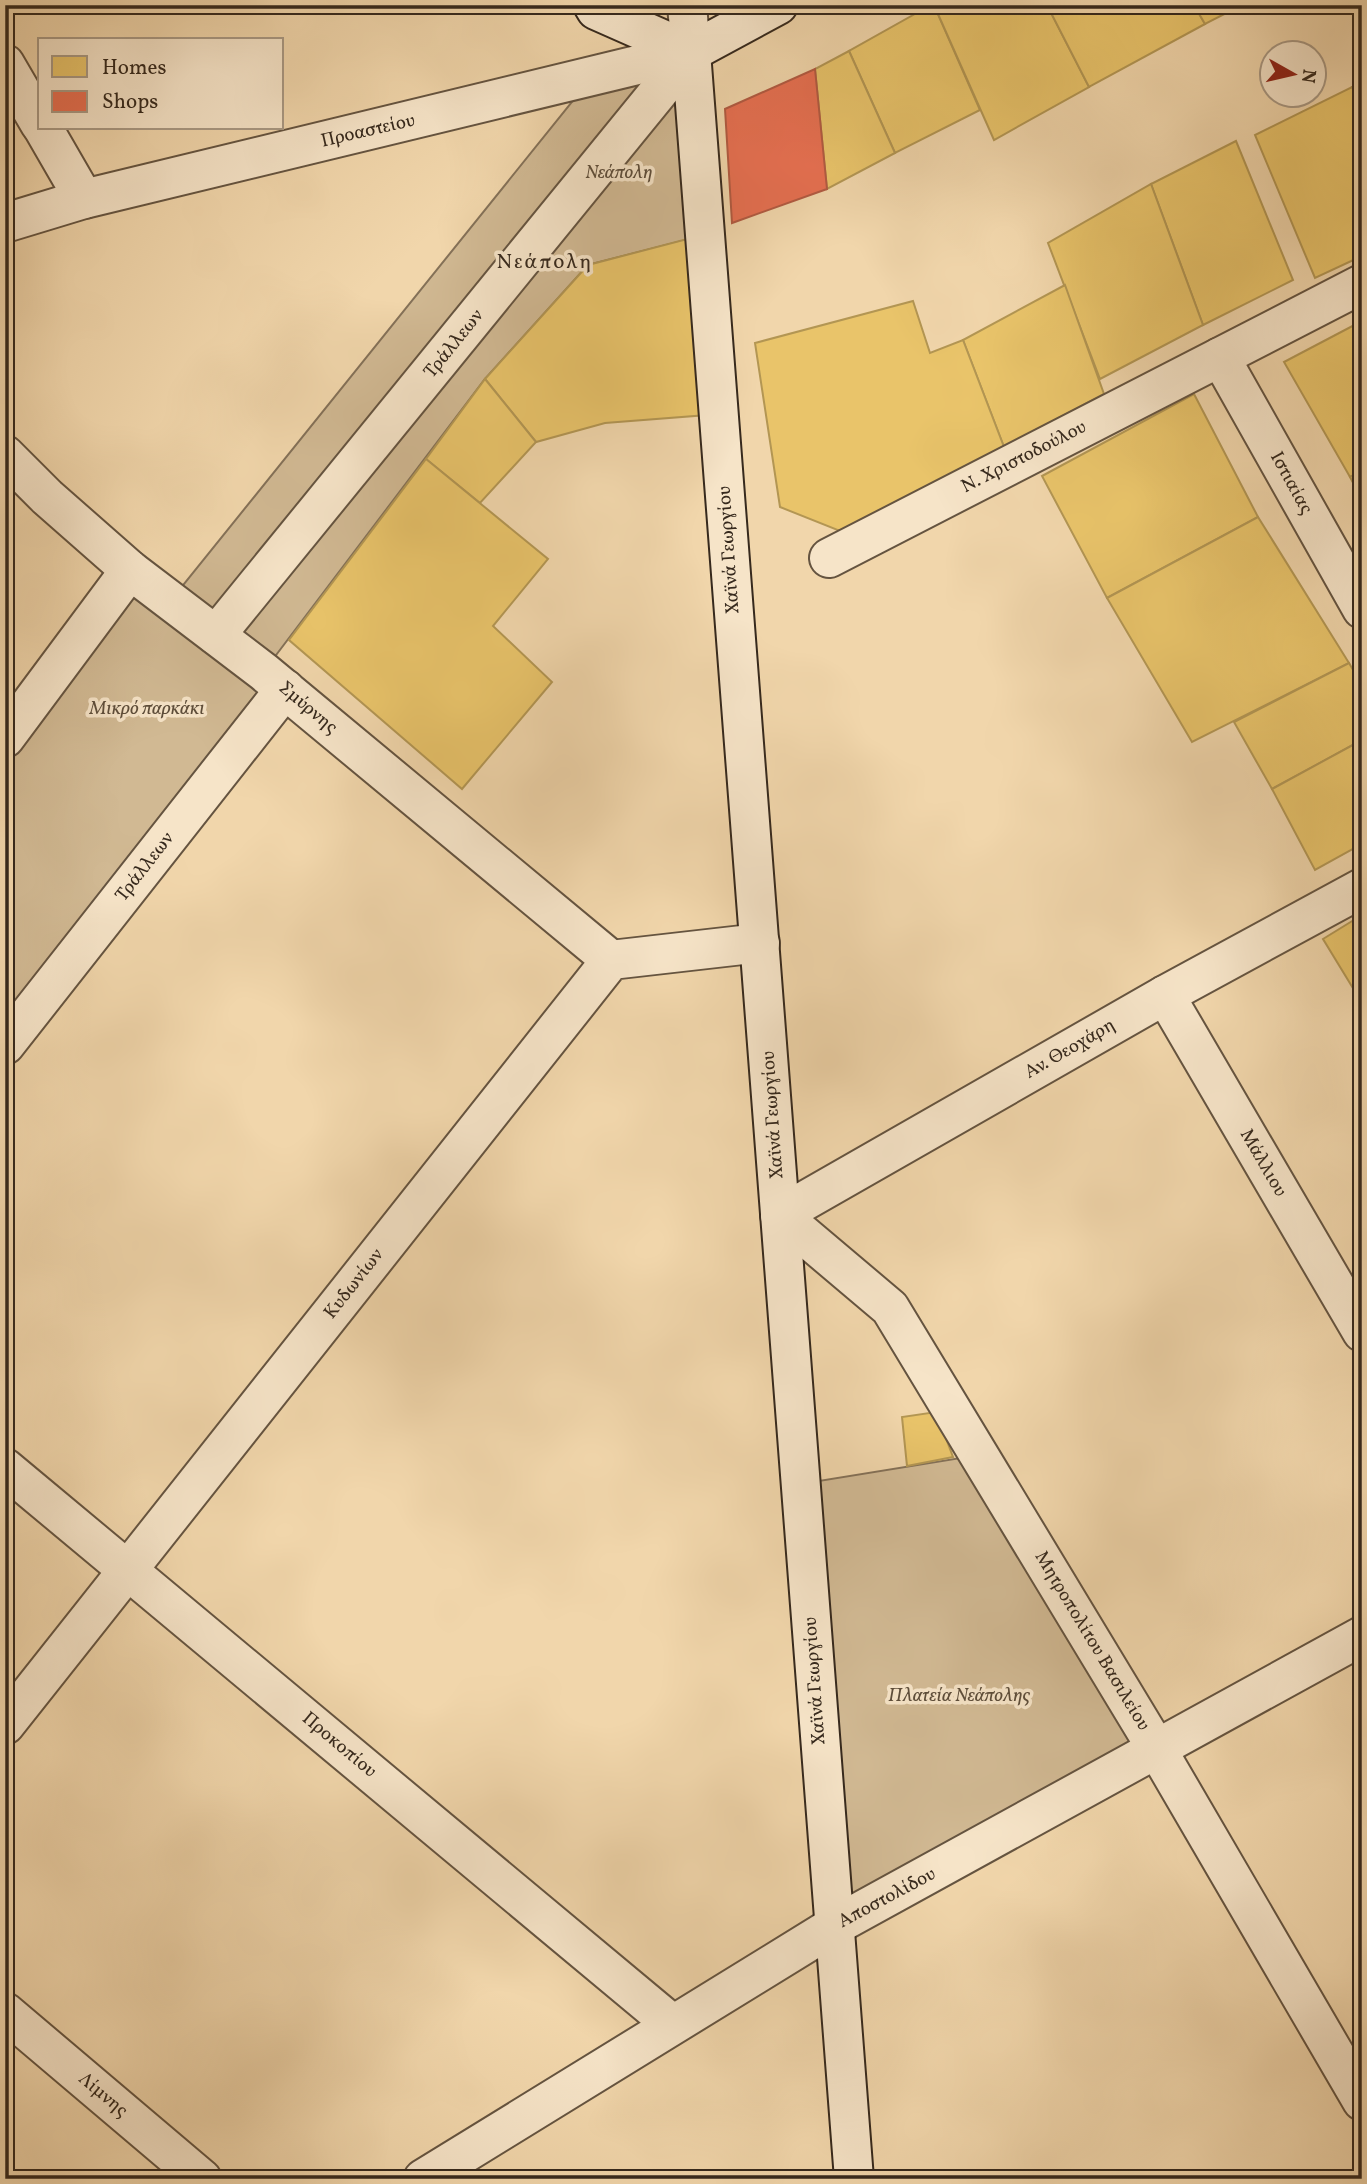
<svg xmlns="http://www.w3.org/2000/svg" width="1367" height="2184" font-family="Vollkorn,serif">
<rect width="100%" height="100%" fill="#f1d6ab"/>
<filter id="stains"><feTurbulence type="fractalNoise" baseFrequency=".00286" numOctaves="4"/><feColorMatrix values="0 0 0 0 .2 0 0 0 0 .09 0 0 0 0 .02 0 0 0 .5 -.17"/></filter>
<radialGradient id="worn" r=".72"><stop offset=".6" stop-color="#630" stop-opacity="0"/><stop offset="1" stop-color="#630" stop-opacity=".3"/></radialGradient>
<g fill="#d1b993" stroke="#847158" stroke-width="2">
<path d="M 691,52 L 705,235 L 588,265 L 485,379 L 264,671 L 285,689 L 5,1045 L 5,738 L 130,570 L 172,599 L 579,93 Z"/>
<path d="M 979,1455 L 1158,1751 L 834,1926 L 800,1484 Z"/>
</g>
<g fill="#e9c46a" stroke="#b39653" stroke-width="2">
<path d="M 931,5 L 934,5 L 980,110 L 895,153 L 849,51 Z"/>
<path d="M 934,5 L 1047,5 L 1089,87 L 994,140 Z"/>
<path d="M 1047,5 L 1194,5 L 1205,24 L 1089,87 Z"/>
<path d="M 1194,5 L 1242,5 L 1205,24 Z"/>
<path d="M 849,51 L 895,153 L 827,189 L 815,69 Z"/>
<path d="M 1362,82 L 1362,111 L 1352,87 Z"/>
<path d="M 1352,87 L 1362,111 L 1362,256 L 1315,278 L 1255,135 Z"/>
<path d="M 1236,141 L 1293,280 L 1203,325 L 1151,184 Z"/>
<path d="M 1151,184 L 1203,325 L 1100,379 L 1048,243 Z"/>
<path d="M 695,237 L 707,415 L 605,423 L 536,442 L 485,379 L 588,265 Z"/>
<path d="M 1065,285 L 1104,394 L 1004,447 L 963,340 Z"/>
<path d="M 913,301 L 930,353 L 963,340 L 1004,447 L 840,531 L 780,507 L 755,343 Z"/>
<path d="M 1362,321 L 1362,471 L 1350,477 L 1284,362 Z"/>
<path d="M 485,379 L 536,442 L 480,503 L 426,459 Z"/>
<path d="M 1194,394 L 1258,517 L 1107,598 L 1042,476 Z"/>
<path d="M 426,459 L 548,559 L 493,626 L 552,682 L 462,789 L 289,640 Z"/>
<path d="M 1362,471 L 1362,500 L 1350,477 Z"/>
<path d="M 1258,517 L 1349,663 L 1192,742 L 1107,598 Z"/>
<path d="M 1349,663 L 1362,685 L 1362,740 L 1272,789 L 1234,722 Z"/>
<path d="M 1362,740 L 1362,844 L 1315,870 L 1272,789 Z"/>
<path d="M 1362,915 L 1362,1003 L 1323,939 Z"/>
<path d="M 936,1412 L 953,1457 L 907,1466 L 902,1417 Z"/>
</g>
<path fill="#e76f51" stroke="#b25a41" stroke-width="2" d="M 815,69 L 827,189 L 732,223 L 725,109 Z"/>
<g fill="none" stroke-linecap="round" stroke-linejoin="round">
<g stroke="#655440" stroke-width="42">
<path id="pedestrian" d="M 216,635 L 691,52"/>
</g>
<g stroke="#655440" stroke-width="42">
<g id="minor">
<path d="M 687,5 L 691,52"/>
<path d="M 5,64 L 40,124"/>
<path d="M 43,128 L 84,199"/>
<path d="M 1220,357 L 1362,609"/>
<path d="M 5,455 L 47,497 L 130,570 L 264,672 L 611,960"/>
<path d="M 829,558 L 1362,284"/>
<path d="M 5,738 L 130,570"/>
<path d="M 1362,888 L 1165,995 L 780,1215 L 890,1308 L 1158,1751 L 1362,2101"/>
<path d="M 1165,995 L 1362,1332"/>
<path d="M 5,1045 L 285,689"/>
<path d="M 5,1468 L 672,2024"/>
<path d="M 5,1725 L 611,960 L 760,943"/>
<path d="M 5,2012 L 202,2179"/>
<path d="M 423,2179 L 834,1926 L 1362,1636"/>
</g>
</g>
<g stroke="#655440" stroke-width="42">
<path id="tertiary" d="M 5,223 L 84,199 L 691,52"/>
</g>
<g stroke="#36291d" stroke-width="42">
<g id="secondary">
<path d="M 593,5 L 596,10 L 691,52"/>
<path d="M 691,52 L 854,2179"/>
<path d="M 691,52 L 778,5"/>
</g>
</g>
<use href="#pedestrian" stroke="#f6e4c8" stroke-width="38"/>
<use href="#minor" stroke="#f6e4c8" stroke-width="38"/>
<use href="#tertiary" stroke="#f6e4c8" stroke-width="38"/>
<use href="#secondary" stroke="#f6e4c8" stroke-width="38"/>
</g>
<g text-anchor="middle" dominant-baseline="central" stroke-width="7" stroke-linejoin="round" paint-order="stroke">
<g font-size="19" fill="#36291d" stroke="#f6e4c8">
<text transform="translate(368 131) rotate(-13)">Προαστείου</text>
<text transform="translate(454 344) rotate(-51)">Τράλλεων</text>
<text transform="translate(1024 457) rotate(-27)">Ν. Χριστοδούλου</text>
<text transform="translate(1291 483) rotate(61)">Ιστιαίας</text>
<text transform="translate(729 550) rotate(-94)">Χαϊνά Γεωργίου</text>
<text transform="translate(308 708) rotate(40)">Σμύρνης</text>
<text transform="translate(145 867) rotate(-52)">Τράλλεων</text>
<text transform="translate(1070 1049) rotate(-30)">Αν. Θεοχάρη</text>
<text transform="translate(773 1115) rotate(-94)">Χαϊνά Γεωργίου</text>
<text transform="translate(1263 1163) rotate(60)">Μάλλιου</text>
<text transform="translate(354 1284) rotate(-52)">Κυδωνίων</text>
<text transform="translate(1092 1641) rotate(59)">Μητροπολίτου Βασιλείου</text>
<text transform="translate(815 1681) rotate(-94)">Χαϊνά Γεωργίου</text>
<text transform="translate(339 1745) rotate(40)">Προκοπίου</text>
<text transform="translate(887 1898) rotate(-28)">Αποστολίδου</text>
<text transform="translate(103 2095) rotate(40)">Λίμνης</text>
</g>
<g font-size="19" font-style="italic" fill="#5d4d3a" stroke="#f6e4c8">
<text x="619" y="173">Νεάπολη</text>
<text x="147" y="709">Μικρό παρκάκι</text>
<text x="959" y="1696">Πλατεία Νεάπολης</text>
</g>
<g font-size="21" letter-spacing="2" fill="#36291d" stroke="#f6e4c8">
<text x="545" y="262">Νεάπολη</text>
</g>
</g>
<rect width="1367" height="2184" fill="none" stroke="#f1d6ab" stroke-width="28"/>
<rect x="7" y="7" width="1353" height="2170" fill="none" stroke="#36291d" stroke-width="3.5"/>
<rect x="14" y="14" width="1339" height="2156" fill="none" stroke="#36291d" stroke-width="2"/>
<rect x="38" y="38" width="245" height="91" fill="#f6e4c8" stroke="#a99984" stroke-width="2"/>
<rect x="52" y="56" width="35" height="21" fill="#e9c46a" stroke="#a99984" stroke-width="2"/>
<text x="102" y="74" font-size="21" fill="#36291d">Homes</text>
<rect x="52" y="91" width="35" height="21" fill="#e76f51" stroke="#a99984" stroke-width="2"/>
<text x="102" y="108" font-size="21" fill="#36291d">Shops</text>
<g transform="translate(1293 74) rotate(98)"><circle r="33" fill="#f6e4c8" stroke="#a99984" stroke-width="2"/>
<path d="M0-5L12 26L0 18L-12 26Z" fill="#8f2418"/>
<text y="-10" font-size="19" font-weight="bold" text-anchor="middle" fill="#36291d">N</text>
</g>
<rect width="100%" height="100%" filter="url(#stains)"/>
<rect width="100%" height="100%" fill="url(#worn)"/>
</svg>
